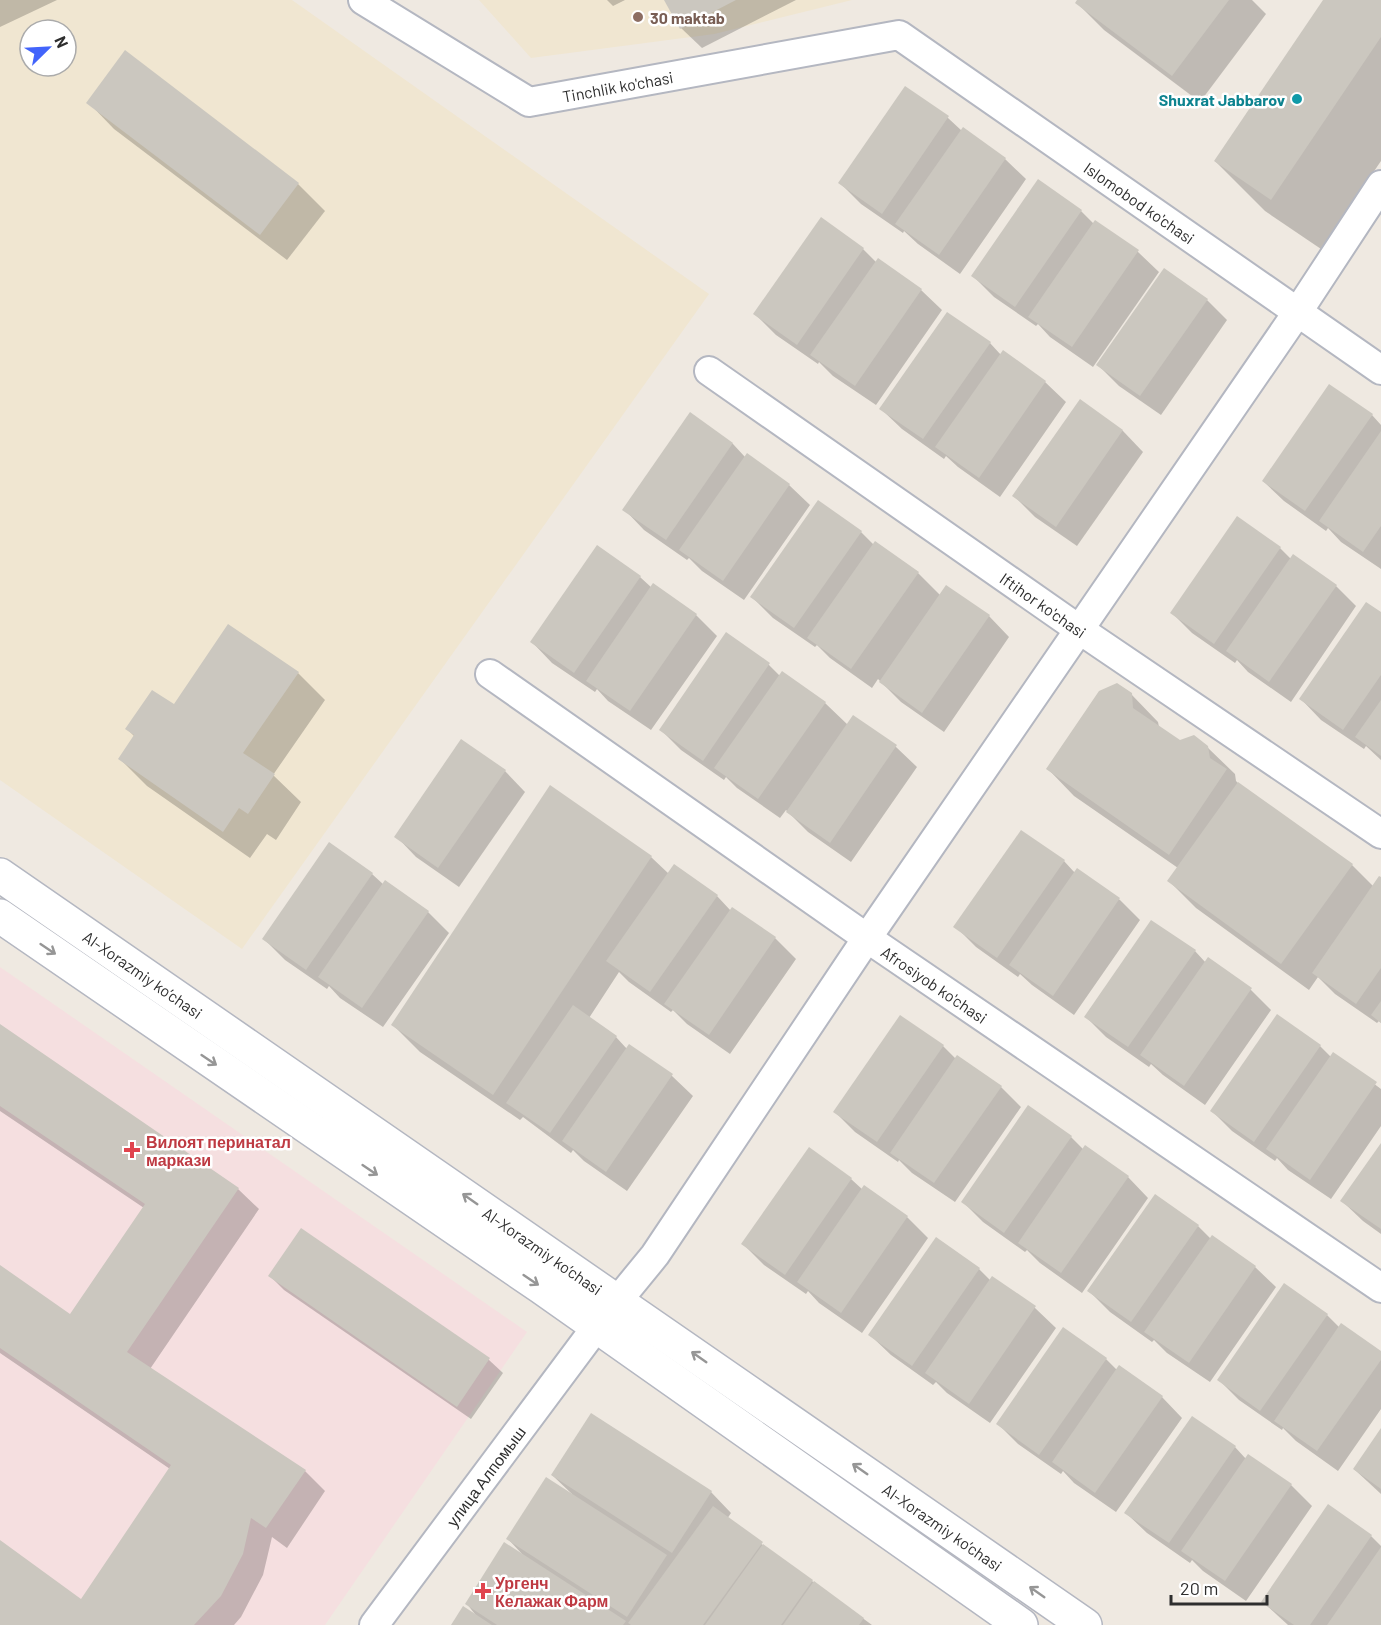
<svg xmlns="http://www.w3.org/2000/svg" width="1381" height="1625" font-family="Barlow,sans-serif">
<rect width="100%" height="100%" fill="#efe9e1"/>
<g fill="#f0e6d1" fill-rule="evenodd">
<path d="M 0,0 L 292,0 L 709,294 L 242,949 L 0,780 ZM 30,30 L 66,30 L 66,66 L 30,66 Z"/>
<path d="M 479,0 L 852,0 L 714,34 L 531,58 Z"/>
</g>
<path fill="#f5dfe0" d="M 0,967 L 527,1332 L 325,1625 L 0,1625 Z"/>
<g fill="#0003">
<path d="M 0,0 L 57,0 L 0,27 Z"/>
<path d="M 607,0 L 625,0 L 613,6 Z"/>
<path d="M 666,0 L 796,0 L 702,48 L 681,28 Z"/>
<path d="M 1079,0 L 1252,0 L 1266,14 L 1200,102 L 1104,30 L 1077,3 Z"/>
<path d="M 1324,0 L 1381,0 L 1381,161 L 1321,249 L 1265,211 L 1215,161 Z"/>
<path d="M 906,88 L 948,118 L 962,131 L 1005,159 L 1026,179 L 960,274 L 918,244 L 904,231 L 903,233 L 861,204 L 840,183 Z"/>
<path d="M 88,102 L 298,184 L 325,211 L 287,260 L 114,129 Z"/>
<path d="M 1081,211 L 1094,224 L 1096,222 L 1138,252 L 1159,272 L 1093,367 L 1050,337 L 1038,324 L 1036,326 L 994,297 L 973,276 Z"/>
<path d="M 821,219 L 863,249 L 877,263 L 921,290 L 942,310 L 876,405 L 833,376 L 819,362 L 818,364 L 776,335 L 755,314 Z"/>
<path d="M 1207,300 L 1227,320 L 1161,415 L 1119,386 L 1098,365 Z"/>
<path d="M 990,343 L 1001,355 L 1045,382 L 1066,402 L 1000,497 L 958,467 L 946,456 L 944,459 L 902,429 L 881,409 Z"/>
<path d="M 1080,401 L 1123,431 L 1143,452 L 1077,546 L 1035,517 L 1014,496 Z"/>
<path d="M 690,414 L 733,444 L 745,457 L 789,485 L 810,505 L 744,600 L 702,571 L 689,558 L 687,560 L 644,530 L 624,509 Z"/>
<path d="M 1372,415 L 1381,425 L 1381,569 L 1341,542 L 1328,528 L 1326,531 L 1284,501 L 1263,481 Z"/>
<path d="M 861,532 L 874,545 L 918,573 L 940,595 L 989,616 L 1009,637 L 944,732 L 901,702 L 878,679 L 872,688 L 830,658 L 817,645 L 815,647 L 773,618 L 752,597 Z"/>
<path d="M 1280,548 L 1291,559 L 1336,586 L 1356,606 L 1291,702 L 1248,672 L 1237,660 L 1235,663 L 1192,633 L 1172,613 Z"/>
<path d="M 640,577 L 652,588 L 696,615 L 717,636 L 651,730 L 608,701 L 597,689 L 595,692 L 552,663 L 532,642 Z"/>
<path d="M 1381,614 L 1381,760 L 1366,746 L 1364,749 L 1321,720 L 1301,699 Z"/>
<path d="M 726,635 L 769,665 L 780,676 L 825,703 L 848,725 L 854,717 L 896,747 L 917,767 L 851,862 L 808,832 L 786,810 L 780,818 L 737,788 L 726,777 L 724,780 L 681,750 L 661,730 Z"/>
<path d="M 298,673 L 325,700 L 273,775 L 301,802 L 276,840 L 267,834 L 250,858 L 147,786 L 120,759 L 135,737 L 127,729 L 174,706 Z"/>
<path d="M 1131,694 L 1158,722 L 1159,727 L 1180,742 L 1207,747 L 1235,774 L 1236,781 L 1241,786 L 1352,865 L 1374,887 L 1381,879 L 1381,1023 L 1379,1021 L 1377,1023 L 1335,994 L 1318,977 L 1309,990 L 1196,908 L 1169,881 L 1178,868 L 1074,796 L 1048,769 Z"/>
<path d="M 505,771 L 525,792 L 459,887 L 416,857 L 396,836 Z"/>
<path d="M 651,857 L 669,874 L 717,896 L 731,911 L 775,938 L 796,959 L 730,1054 L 687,1024 L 673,1010 L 671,1012 L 629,982 L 619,972 L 589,1018 L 616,1037 L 627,1049 L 630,1046 L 672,1076 L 693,1096 L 627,1191 L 584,1161 L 573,1150 L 571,1153 L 523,1117 L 520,1120 L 420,1052 L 393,1025 Z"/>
<path d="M 1064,861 L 1075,873 L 1077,870 L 1120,900 L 1140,920 L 1074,1015 L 1032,985 L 1020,974 L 1018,977 L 976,947 L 955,926 Z"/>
<path d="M 372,874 L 384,885 L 428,912 L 449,933 L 383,1027 L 340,998 L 329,986 L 327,989 L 285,960 L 264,939 Z"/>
<path d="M 1195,951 L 1206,963 L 1251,990 L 1271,1010 L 1205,1105 L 1163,1075 L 1151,1064 L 1149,1067 L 1106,1037 L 1086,1017 Z"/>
<path d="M 901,1017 L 943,1046 L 956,1059 L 1001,1087 L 1021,1107 L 955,1202 L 912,1173 L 899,1160 L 898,1162 L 855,1132 L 835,1112 Z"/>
<path d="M 0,1026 L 238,1189 L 259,1209 L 150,1369 L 305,1471 L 325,1491 L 287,1548 L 272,1537 L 263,1575 L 241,1617 L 234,1625 L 0,1625 L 0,1541 L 81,1601 L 170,1469 L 0,1353 L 0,1267 L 71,1316 L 144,1208 L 0,1111 Z"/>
<path d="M 1320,1046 L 1331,1057 L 1334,1054 L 1381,1089 L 1381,1126 L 1331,1199 L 1288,1170 L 1277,1158 L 1275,1161 L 1232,1131 L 1212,1111 Z"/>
<path d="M 1071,1137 L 1084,1150 L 1128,1177 L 1148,1198 L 1082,1293 L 1040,1263 L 1027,1250 L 1025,1252 L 983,1222 L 963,1202 Z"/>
<path d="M 1381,1145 L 1381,1234 L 1363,1221 L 1342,1201 Z"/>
<path d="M 809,1149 L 851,1179 L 863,1190 L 865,1187 L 907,1217 L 928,1238 L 862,1333 L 819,1303 L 808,1291 L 806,1294 L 764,1265 L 743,1244 Z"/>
<path d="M 1198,1226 L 1211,1239 L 1255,1267 L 1276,1287 L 1210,1382 L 1167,1353 L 1154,1340 L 1152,1342 L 1110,1312 L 1089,1291 Z"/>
<path d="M 302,1230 L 489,1360 L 503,1373 L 471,1419 L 284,1290 L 270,1276 Z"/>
<path d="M 936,1240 L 979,1269 L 990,1280 L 992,1278 L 1035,1308 L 1056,1328 L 990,1423 L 947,1393 L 936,1382 L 933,1385 L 891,1355 L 870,1335 Z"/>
<path d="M 1327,1315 L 1340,1328 L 1381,1353 L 1381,1409 L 1338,1471 L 1296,1441 L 1283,1428 L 1282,1430 L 1239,1400 L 1219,1380 Z"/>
<path d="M 1106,1359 L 1117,1370 L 1162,1397 L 1182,1418 L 1116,1512 L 1074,1483 L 1063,1471 L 1061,1474 L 1018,1444 L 998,1424 Z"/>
<path d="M 1381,1431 L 1381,1494 L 1354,1469 Z"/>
<path d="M 1235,1447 L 1246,1459 L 1249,1456 L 1291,1485 L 1312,1506 L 1246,1601 L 1203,1571 L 1192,1560 L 1190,1563 L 1147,1533 L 1126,1513 Z"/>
<path d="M 552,1475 L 711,1492 L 731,1513 L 727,1519 L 872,1625 L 453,1625 L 478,1618 L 467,1604 L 523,1555 L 508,1539 L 572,1494 Z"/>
<path d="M 1371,1536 L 1381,1546 L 1381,1625 L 1288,1625 L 1263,1602 Z"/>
</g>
<g fill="#cbc7bf">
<path d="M 664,0 L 736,0 L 680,29 Z"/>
<path d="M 1077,0 L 1229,0 L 1172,76 L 1075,3 Z"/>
<path d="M 1323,0 L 1381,0 L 1381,37 L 1271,200 L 1214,161 Z"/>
<path d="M 125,50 L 299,183 L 260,235 L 86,103 Z"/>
<path d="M 905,86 L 949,116 L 882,214 L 838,183 Z"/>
<path d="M 963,127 L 1006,158 L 939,255 L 895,224 Z"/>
<path d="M 1038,179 L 1082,210 L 1015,307 L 971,276 Z"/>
<path d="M 821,217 L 864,248 L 797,345 L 753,314 Z"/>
<path d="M 1095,220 L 1139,250 L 1072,347 L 1028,317 Z"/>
<path d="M 878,258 L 922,289 L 855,386 L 810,355 Z"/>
<path d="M 1164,268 L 1208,299 L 1140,396 L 1096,365 Z"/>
<path d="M 947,312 L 991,342 L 923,439 L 879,409 Z"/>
<path d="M 1003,350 L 1046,381 L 979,478 L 935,447 Z"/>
<path d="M 1329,384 L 1373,414 L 1305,511 L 1262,481 Z"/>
<path d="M 1080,399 L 1123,430 L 1056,527 L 1012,496 Z"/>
<path d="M 690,412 L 733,443 L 666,540 L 622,510 Z"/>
<path d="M 1381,431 L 1381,526 L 1363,552 L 1319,521 Z"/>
<path d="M 747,453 L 790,484 L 723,581 L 679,550 Z"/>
<path d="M 818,500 L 862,531 L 794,628 L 750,597 Z"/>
<path d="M 1237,516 L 1281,547 L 1214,644 L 1170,613 Z"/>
<path d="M 875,541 L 919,572 L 851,669 L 807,638 Z"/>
<path d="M 597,545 L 641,576 L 574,673 L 530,642 Z"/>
<path d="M 1293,554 L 1337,585 L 1269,682 L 1226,651 Z"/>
<path d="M 653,583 L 697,614 L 630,711 L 586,681 Z"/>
<path d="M 946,585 L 990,615 L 922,713 L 879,682 Z"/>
<path d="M 1366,602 L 1381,612 L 1381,675 L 1343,730 L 1299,699 Z"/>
<path d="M 228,624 L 299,672 L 243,753 L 275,774 L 248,814 L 239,808 L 223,832 L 118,759 L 134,735 L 125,729 L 152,690 L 174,704 Z"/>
<path d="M 726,632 L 770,663 L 703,761 L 659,730 Z"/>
<path d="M 782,671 L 826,702 L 758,799 L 714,768 Z"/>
<path d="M 1117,683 L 1132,693 L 1133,708 L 1180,740 L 1194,735 L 1208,746 L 1210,758 L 1227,769 L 1169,855 L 1046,769 L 1099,691 Z"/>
<path d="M 1381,700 L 1381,756 L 1355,737 Z"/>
<path d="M 853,715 L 897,745 L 830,843 L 786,812 Z"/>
<path d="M 461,739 L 506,770 L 438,868 L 394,837 Z"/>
<path d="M 1238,782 L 1353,864 L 1281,964 L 1167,881 Z"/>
<path d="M 550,785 L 652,856 L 493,1095 L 391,1025 Z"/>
<path d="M 1021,830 L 1065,860 L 997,958 L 953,927 Z"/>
<path d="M 329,842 L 373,873 L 306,970 L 262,939 Z"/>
<path d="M 674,864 L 718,895 L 650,992 L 606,961 Z"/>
<path d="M 1077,868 L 1120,898 L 1053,996 L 1009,965 Z"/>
<path d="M 1379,876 L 1381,877 L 1381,968 L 1356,1004 L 1312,973 Z"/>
<path d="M 385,880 L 429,911 L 362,1008 L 318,977 Z"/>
<path d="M 732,907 L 776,937 L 709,1035 L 664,1004 Z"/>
<path d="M 1151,920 L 1196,950 L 1128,1047 L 1084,1017 Z"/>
<path d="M 1208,957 L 1252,988 L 1184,1086 L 1140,1055 Z"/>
<path d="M 1381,1001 L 1381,1023 L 1371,1015 Z"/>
<path d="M 573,1005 L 617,1036 L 550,1133 L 506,1103 Z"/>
<path d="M 1277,1014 L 1321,1045 L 1254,1142 L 1210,1111 Z"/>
<path d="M 900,1015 L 944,1045 L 877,1142 L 833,1112 Z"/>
<path d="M 0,1024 L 239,1188 L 127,1352 L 306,1470 L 266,1528 L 251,1518 L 243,1554 L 221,1596 L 194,1625 L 0,1625 L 0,1540 L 81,1599 L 171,1465 L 0,1348 L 0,1265 L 70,1314 L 145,1204 L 0,1106 Z"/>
<path d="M 629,1044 L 673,1074 L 606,1172 L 562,1141 Z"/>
<path d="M 1333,1052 L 1377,1082 L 1310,1180 L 1266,1149 Z"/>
<path d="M 957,1055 L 1002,1086 L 934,1183 L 890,1153 Z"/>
<path d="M 1028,1105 L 1072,1136 L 1004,1233 L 961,1202 Z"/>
<path d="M 1381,1143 L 1381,1229 L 1340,1201 Z"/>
<path d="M 1085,1145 L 1129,1176 L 1061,1273 L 1018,1243 Z"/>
<path d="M 809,1147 L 852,1178 L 785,1275 L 741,1244 Z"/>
<path d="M 864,1185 L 908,1216 L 841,1313 L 797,1282 Z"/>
<path d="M 1155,1194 L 1199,1225 L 1131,1322 L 1087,1291 Z"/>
<path d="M 301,1228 L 490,1358 L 457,1407 L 268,1276 Z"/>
<path d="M 1212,1235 L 1256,1266 L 1189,1363 L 1144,1332 Z"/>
<path d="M 936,1237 L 980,1268 L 912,1366 L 868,1335 Z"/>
<path d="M 992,1276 L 1036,1306 L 969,1404 L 925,1373 Z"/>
<path d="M 1284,1283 L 1328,1314 L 1260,1411 L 1217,1380 Z"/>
<path d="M 1341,1323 L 1381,1351 L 1381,1360 L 1317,1451 L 1274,1421 Z"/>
<path d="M 1063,1327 L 1107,1358 L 1039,1455 L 996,1424 Z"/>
<path d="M 1119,1365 L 1163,1396 L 1095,1493 L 1052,1462 Z"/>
<path d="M 591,1413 L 712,1491 L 672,1553 L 551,1475 Z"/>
<path d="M 1192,1416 L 1236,1446 L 1169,1543 L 1124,1513 Z"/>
<path d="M 1381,1428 L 1381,1489 L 1353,1469 Z"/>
<path d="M 1248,1454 L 1292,1484 L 1225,1581 L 1181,1551 Z"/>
<path d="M 546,1477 L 667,1555 L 627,1617 L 506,1539 Z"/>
<path d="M 1328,1504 L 1372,1535 L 1310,1625 L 1294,1625 L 1261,1602 Z"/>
<path d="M 713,1506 L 763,1542 L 703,1625 L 631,1625 L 628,1623 Z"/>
<path d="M 504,1542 L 626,1621 L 623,1625 L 497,1625 L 465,1604 Z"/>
<path d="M 763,1544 L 813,1580 L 781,1625 L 705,1625 Z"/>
<path d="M 1381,1547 L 1381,1625 L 1327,1625 Z"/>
<path d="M 814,1581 L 864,1618 L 859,1625 L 783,1625 Z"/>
<path d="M 463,1606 L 492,1625 L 451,1625 Z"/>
</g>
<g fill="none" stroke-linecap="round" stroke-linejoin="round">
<g stroke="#b4b7c1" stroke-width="32">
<g id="street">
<path id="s1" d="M 363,0 L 529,102 L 899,35 L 1381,370"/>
<path id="s2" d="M 709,371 L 1080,630 L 1381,834"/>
<path id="s3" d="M 490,674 L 867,938 L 1381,1288"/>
<path id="s4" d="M 374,1625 L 597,1326 L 655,1255 L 867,938 L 1297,313 L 1381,185"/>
</g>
</g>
<g stroke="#b4b7c1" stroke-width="36">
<g id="secondary">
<path id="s5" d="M 0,875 L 1085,1625"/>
<path d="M 0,916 L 541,1287 L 1021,1625"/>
</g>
</g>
<use href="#street" stroke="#fff" stroke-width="28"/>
<use href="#secondary" stroke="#fff" stroke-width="33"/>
</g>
<defs><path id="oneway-shaft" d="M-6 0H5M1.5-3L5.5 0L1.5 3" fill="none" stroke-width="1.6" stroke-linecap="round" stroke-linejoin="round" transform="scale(1.5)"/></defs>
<g stroke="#969696">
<use href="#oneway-shaft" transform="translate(48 949) rotate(34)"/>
<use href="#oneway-shaft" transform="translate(209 1060) rotate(34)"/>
<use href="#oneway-shaft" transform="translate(370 1170) rotate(34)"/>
<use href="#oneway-shaft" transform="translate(470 1199) rotate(-145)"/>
<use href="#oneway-shaft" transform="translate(531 1280) rotate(34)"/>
<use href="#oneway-shaft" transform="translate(699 1357) rotate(-145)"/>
<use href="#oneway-shaft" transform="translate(860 1469) rotate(-145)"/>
<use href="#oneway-shaft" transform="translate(1037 1592) rotate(-145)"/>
</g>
<circle fill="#8d6e63" stroke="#fff" stroke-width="2" cx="638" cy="17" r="6"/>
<circle fill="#0f9aa8" stroke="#fff" stroke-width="2" cx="1297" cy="99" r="6"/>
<g fill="#e0444e" stroke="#fff" stroke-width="2">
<path d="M129 1141h6v6h6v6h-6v6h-6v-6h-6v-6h6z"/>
<path d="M480 1582h6v6h6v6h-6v6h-6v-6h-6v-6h6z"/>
</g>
<g text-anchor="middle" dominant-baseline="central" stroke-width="5" stroke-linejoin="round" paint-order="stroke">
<g font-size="16" font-weight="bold" fill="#785e54" stroke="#fff" text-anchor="start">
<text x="650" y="17">30 maktab</text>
</g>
<g font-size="16" fill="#2e2e2e" stroke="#fff">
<text stroke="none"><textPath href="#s1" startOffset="285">Tinchlik ko'chasi</textPath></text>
<text stroke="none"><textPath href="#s1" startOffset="864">Islomobod ko'chasi</textPath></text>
<text stroke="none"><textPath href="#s2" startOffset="408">Iftihor ko'chasi</textPath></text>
<text stroke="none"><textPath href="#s5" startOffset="174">Al-Xorazmiy ko’chasi</textPath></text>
<text stroke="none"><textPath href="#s3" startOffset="542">Afrosiyob ko'chasi</textPath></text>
<text stroke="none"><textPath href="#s5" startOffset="660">Al-Xorazmiy ko’chasi</textPath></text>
<text stroke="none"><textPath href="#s4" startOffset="186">улица Алпомыш</textPath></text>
<text stroke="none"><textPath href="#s5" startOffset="1146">Al-Xorazmiy ko’chasi</textPath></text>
</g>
<g font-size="16" font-weight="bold" fill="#0d838f" stroke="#fff" text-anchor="end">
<text x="1285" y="99">Shuxrat Jabbarov</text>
</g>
<g font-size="16" font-weight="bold" fill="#be3a42" stroke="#fff" text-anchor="start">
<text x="146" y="1141">Вилоят перинатал<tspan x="146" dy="18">маркази</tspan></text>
<text x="495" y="1582">Ургенч<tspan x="495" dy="18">Келажак Фарм</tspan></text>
</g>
</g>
<g transform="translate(48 48) rotate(66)"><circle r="28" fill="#ffffff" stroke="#ababab" stroke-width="1.5"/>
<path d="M0-4.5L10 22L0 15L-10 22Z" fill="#4264fb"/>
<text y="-9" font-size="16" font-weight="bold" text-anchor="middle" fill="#2e2e2e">N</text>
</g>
<path d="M1171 1595v9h96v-9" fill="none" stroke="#2e2e2e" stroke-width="3"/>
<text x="1180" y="1595" font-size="18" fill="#2e2e2e" stroke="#ffffff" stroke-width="4.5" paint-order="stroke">20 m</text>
</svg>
